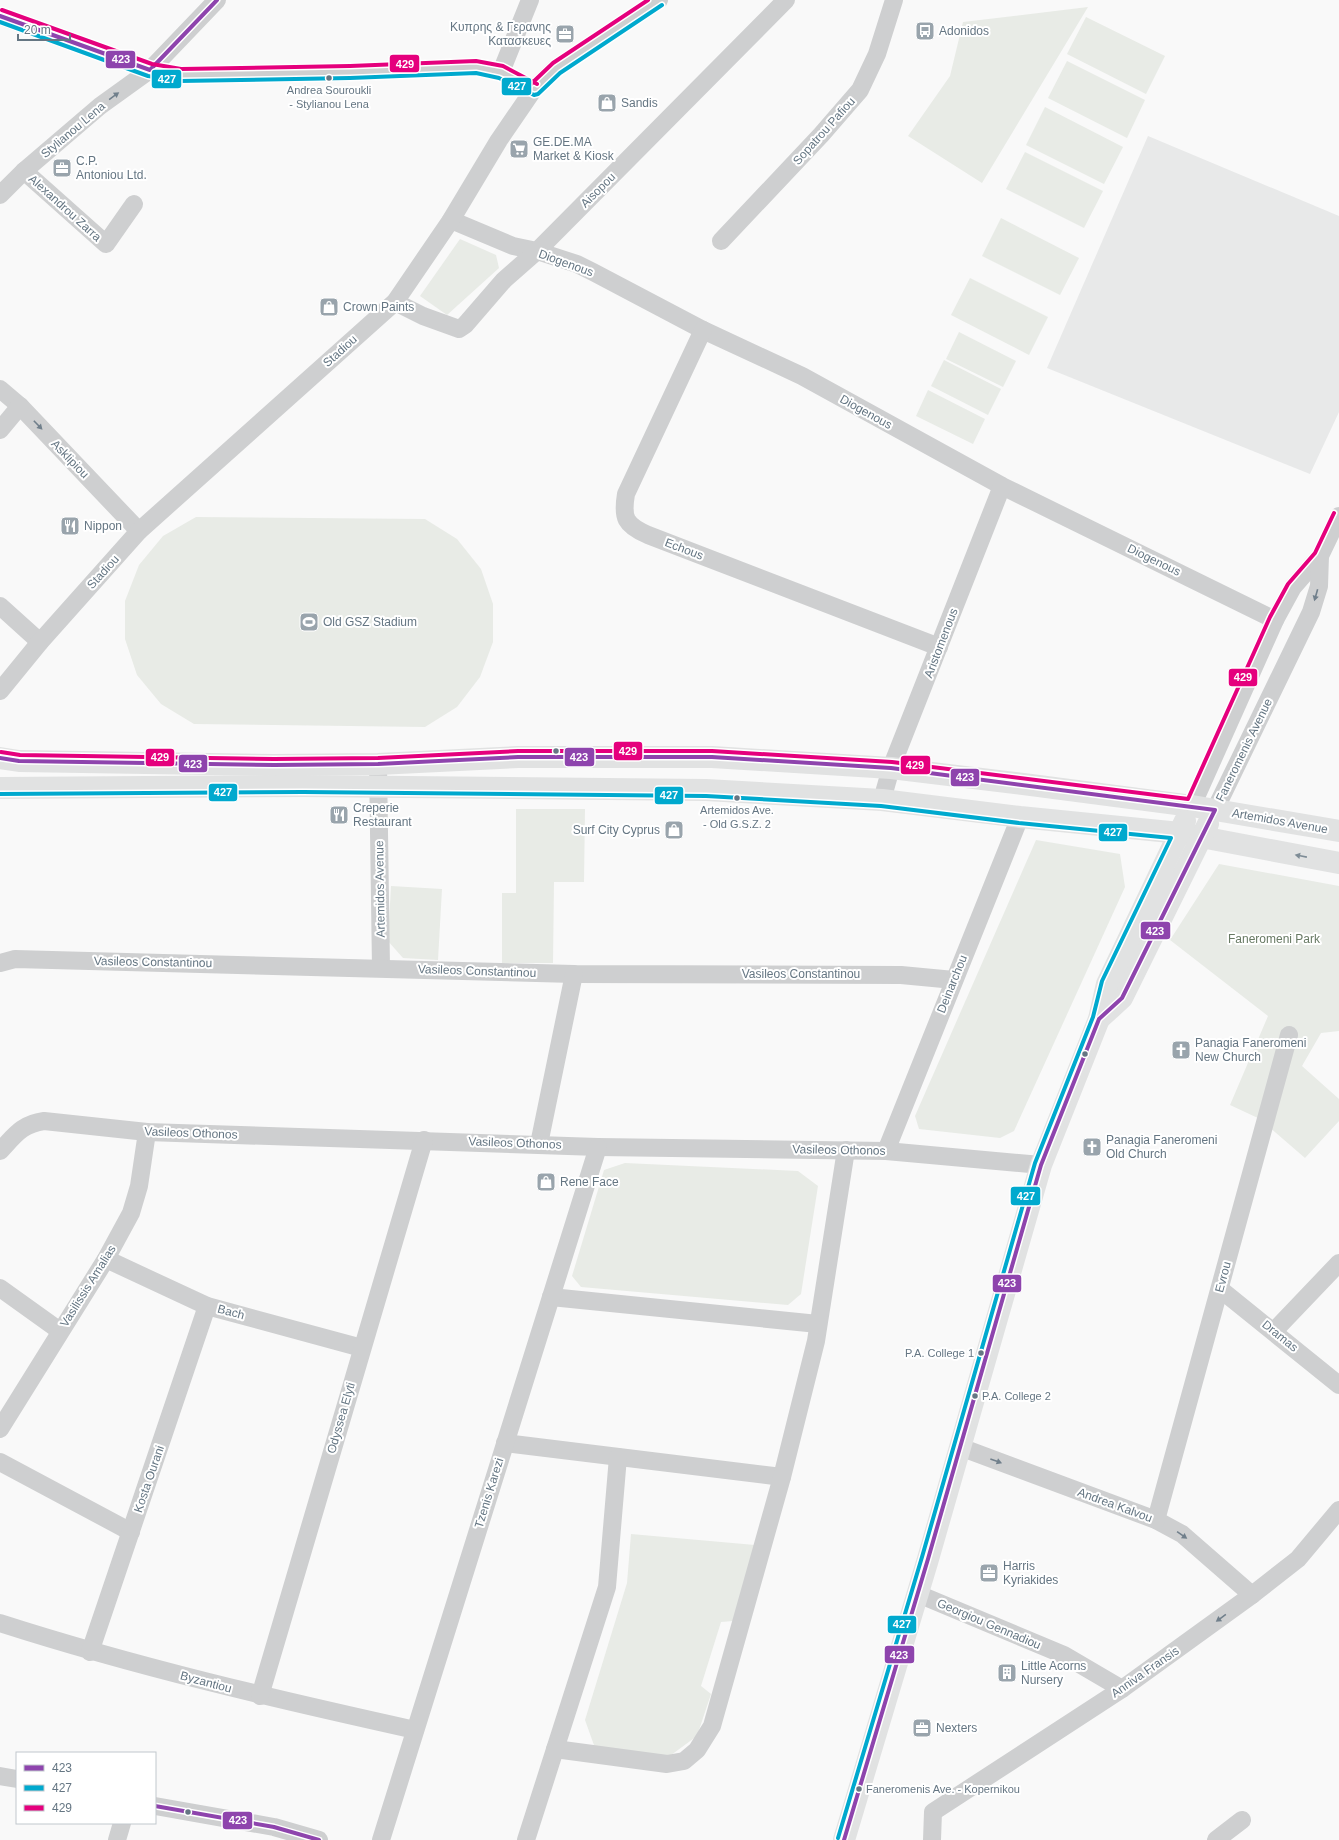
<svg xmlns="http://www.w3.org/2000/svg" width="1339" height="1840" font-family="Arial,sans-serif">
<rect width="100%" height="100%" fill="#f9f9f9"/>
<path fill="#e8e9e9" d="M 1148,136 L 1339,216 L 1339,412 L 1310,474 L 1047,368 Z"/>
<g fill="#e8ebe6">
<path d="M 1088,7 L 982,183 L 908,136 L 950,76 L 963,22 Z"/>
<path d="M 1086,17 L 1165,56 L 1146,94 L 1067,54 Z"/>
<path d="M 1067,61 L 1145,100 L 1127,138 L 1048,98 Z"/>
<path d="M 1045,107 L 1123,147 L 1104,184 L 1026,145 Z"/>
<path d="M 1025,152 L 1103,191 L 1084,228 L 1006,189 Z"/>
<path d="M 1001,218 L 1079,258 L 1060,295 L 982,256 Z"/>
<path d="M 460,239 L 496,255 L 499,268 L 447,315 L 420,296 Z"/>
<path d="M 970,278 L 1048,317 L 1029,355 L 951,315 Z"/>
<path d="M 959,332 L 1016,361 L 1003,387 L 946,359 Z"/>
<path d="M 944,360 L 1001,389 L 988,415 L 931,386 Z"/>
<path d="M 928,390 L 985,419 L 973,444 L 916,416 Z"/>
<path d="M 196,517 L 425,519 L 457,539 L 481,569 L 493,604 L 493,642 L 480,677 L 457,707 L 425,727 L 194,724 L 161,704 L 137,675 L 125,639 L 125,601 L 139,565 L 163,536 Z"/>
<path d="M 516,809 L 585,809 L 584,882 L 554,882 L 553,963 L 502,963 L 502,893 L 516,893 Z"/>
<path d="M 1036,840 L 1120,854 L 1125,887 L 1014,1131 L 1000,1138 L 919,1129 L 915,1116 Z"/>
<path d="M 1219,864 L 1339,886 L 1339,1031 L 1321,1033 L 1302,1066 L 1339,1099 L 1339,1121 L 1305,1158 L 1260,1119 L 1230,1105 L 1268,1016 L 1170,940 Z"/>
<path d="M 391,886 L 442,889 L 438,960 L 403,958 L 388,941 Z"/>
<path d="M 625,1163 L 798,1171 L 818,1186 L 801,1294 L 788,1305 L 581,1287 L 572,1276 L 604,1170 Z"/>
<path d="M 631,1534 L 755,1545 L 733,1621 L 721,1622 L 701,1686 L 711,1694 L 697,1736 L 667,1758 L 595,1748 L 585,1720 L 627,1583 Z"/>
</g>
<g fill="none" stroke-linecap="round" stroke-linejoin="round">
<g stroke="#cecfd0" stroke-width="18">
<path d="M 0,16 L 150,70 L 181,75 L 350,72 L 476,67 L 501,72 L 534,89"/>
<path d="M 501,72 L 530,0"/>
<path d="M 24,171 L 106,244 L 134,204"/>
<path d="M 0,195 L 24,171 L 100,106 L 150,70 L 217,0"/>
<path d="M 451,220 L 513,246 L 537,251 L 577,264 L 593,272 L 703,330 L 802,376 L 1002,486 L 1275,620"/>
<path d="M 721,241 L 821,135 L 860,90 L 877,54 L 894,0"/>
<path d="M 395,302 L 423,316 L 459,329 L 465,325 L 504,280 L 537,251 L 786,0"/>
<path d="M 703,330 L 626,494 C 622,518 625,525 648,535 L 939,647"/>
<path d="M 0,389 L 20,406 L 139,531"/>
<path d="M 0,430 L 20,406"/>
<path d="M 0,606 L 40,642"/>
<path d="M 0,691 L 40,642 L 139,531 L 395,302 L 451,220 L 499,140 L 534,89 L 556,68 L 659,0"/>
<path d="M 378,764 L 381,968"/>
<path d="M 882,800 L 891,768 L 1002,486"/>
<path d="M 1192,806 L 1275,620 L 1293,587 L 1320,556 L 1339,516"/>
<path d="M 1215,810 L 1311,612 L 1319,586 L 1320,556"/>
<path d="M 0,963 L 15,959 L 574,974 L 901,975 L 954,980"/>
<path d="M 539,1144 L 574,974"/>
<path d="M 0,1151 C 15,1135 22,1124 44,1121 L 147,1132 L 598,1147 L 886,1151 L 1041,1165"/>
<path d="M 886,1151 L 1020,817"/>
<path d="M 106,1259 L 207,1306 L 362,1348"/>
<path d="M 0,1288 L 60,1331"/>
<path d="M 1220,1289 L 1339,1385"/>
<path d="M 551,1297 L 818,1324"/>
<path d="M 1274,1331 L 1339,1263"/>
<path d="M 0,1429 L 106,1259 L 131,1213 L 139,1186 L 147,1132"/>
<path d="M 505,1443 L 782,1477"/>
<path d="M 960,1447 L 1156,1520 L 1182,1534 L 1252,1595"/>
<path d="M 0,1462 L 131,1532"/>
<path d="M 1156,1520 L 1289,1035"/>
<path d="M 918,1594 L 1064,1655 L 1122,1689"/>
<path d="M 0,1623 C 137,1667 275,1699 415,1730"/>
<path d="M 90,1652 L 207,1306"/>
<path d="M 260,1696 L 424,1140"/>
<path d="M 555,1749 L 667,1764 L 684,1761 L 697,1750 L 712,1726 L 782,1477 L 816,1341 L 846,1150"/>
<path d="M 0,1776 L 17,1779"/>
<path d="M 155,1806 L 274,1827 L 319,1840"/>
<path d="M 117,1840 L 122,1823"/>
<path d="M 381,1840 L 598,1147"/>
<path d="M 526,1840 L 607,1587 L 618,1457"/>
<path d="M 932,1840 L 933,1812 L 1122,1689 L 1252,1595 L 1298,1559 L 1339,1510"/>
<path d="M 1216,1840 L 1242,1820"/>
</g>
<g stroke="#e1e2e2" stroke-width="22">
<path d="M 0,758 L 19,761 L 274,765 L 378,764 L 518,757 L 712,757 L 891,768 L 1031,785 L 1192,806 L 1339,831"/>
<path d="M 0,788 L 303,786 L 706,790 L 882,800 L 1020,817 L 1180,833 L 1339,863"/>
<path d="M 1099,1019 L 1122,998 L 1208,824"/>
<path d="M 844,1840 L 928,1559 L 1041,1165 L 1099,1019 L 1107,984 L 1185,821"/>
</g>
<g stroke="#fff" stroke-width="7">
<g id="bus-1">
<path d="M 0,16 L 150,70 L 217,0"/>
<path d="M 0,758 L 19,761 L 274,765 L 378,764 L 518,757 L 712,757 L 891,768 L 1215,810 L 1122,998 L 1099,1019 L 1041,1165 L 928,1559 L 844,1840"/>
<path d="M 155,1806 L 274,1827 L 319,1840"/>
</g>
</g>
<g stroke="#fff" stroke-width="7">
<g id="bus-2">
<path d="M 0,22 L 148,76 L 180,81 L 350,78 L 476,73 L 499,78 L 534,95 L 538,94 L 560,73 L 662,5"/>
<path d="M 0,794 L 303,792 L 706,796 L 881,806 L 1019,823 L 1171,838 L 1102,981 L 1093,1017 L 1035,1163 L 922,1557 L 838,1838"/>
</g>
</g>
<g stroke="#fff" stroke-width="7">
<g id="bus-3">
<path d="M 2,10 L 152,64 L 181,69 L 350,66 L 476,61 L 503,66 L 537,84"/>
<path d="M 530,85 L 553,63 L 648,0"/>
<path d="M 1,752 L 20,755 L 274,759 L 378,758 L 518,751 L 712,751 L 892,762 L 1188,799 L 1270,617 L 1288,584 L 1315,553 L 1334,513"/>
</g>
</g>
<use href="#bus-1" stroke="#8e44ad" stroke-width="4"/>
<use href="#bus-2" stroke="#00a9ce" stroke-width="4"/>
<use href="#bus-3" stroke="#e5007d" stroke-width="4"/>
</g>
<defs><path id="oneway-solid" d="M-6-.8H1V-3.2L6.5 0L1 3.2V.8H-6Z"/></defs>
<g fill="#707f8b">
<use href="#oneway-solid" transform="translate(114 96) rotate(-36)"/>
<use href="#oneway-solid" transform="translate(38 425) rotate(46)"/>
<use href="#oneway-solid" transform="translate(1316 595) rotate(106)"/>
<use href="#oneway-solid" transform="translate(996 1461) rotate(20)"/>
<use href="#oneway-solid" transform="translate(1182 1535) rotate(35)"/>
<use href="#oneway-solid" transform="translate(1221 1618) rotate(144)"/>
</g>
<use fill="#7e8c96" href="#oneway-solid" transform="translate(1301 856) rotate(-169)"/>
<defs>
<g id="bus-square" transform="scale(1)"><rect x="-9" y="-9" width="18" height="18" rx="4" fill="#99a4ac" stroke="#fff"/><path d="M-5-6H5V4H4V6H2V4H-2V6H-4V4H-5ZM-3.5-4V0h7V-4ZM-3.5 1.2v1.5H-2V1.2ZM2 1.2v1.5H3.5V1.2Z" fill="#fff"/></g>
<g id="office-square" transform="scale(1)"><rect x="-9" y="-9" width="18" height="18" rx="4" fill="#99a4ac" stroke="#fff"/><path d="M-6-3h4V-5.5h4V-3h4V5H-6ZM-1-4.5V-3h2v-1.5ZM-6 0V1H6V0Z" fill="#fff"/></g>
<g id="shop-square" transform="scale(1)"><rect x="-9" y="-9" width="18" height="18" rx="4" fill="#99a4ac" stroke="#fff"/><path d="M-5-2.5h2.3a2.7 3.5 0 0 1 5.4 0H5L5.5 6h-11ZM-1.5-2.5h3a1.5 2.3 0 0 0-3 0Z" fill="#fff"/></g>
<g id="supermarket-square" transform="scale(1)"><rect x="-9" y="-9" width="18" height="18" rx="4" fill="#99a4ac" stroke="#fff"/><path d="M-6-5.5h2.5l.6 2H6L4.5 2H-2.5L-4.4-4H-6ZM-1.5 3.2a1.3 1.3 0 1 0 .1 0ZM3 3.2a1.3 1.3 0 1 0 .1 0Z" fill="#fff"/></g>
<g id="restaurant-square" transform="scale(1)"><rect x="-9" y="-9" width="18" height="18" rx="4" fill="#99a4ac" stroke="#fff"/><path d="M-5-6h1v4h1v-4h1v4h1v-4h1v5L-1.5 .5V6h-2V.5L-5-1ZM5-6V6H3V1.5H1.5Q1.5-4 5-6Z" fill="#fff"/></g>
<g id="stadium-square" transform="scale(1)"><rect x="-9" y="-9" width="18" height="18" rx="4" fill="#99a4ac" stroke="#fff"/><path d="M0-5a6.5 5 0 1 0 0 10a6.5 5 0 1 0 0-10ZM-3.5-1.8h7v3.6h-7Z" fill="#fff"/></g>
<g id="church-square" transform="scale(1)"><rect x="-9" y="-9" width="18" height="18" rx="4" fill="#99a4ac" stroke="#fff"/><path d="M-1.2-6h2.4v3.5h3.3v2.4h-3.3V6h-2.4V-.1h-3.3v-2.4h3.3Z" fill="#fff"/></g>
<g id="building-square" transform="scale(1)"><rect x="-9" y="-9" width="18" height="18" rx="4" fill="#99a4ac" stroke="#fff"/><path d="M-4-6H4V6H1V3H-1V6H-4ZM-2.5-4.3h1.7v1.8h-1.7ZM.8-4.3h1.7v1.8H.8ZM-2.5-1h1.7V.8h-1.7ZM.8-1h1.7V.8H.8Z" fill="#fff"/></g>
</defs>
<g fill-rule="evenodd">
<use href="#bus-square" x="925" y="31"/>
<use href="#office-square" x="565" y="34"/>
<use href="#shop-square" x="607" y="103"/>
<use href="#supermarket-square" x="519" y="149"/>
<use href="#office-square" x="62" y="168"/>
<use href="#shop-square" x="329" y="307"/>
<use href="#restaurant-square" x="70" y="526"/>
<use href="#stadium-square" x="309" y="622"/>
<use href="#restaurant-square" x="339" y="815"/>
<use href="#shop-square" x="674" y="830"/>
<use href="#church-square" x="1181" y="1050"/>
<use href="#church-square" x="1092" y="1147"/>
<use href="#shop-square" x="546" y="1182"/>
<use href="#office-square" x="989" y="1573"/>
<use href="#building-square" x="1007" y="1673"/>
<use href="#office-square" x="922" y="1728"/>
</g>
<g fill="#657683" stroke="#fff" stroke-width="1.5">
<circle cx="329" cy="78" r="3.5"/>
<circle cx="556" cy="751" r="3.5"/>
<circle cx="737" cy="798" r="3.5"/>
<circle cx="1085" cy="1054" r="3.5"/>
<circle cx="981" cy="1353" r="3.5"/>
<circle cx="975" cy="1396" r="3.5"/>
<circle cx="859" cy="1789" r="3.5"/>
<circle cx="188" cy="1812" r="3.5"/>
</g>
<g text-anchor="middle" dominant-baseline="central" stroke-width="4" stroke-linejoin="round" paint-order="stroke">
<g font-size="11" fill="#657683" stroke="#fff">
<text x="329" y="90">Andrea Souroukli<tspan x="329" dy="14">- Stylianou Lena</tspan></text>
<text x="737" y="810">Artemidos Ave.<tspan x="737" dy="14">- Old G.S.Z. 2</tspan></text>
<text x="974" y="1353" text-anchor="end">P.A. College 1</text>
<text x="982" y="1396" text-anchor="start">P.A. College 2</text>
<text x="866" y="1789" text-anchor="start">Faneromenis Ave. - Kopernikou</text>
</g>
<g font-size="12" fill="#657683" stroke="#fff" text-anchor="start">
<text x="551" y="27" text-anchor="end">Κυπρης &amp; Γερανης<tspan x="551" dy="14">Κατασκευες</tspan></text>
<text x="939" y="31">Adonidos</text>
<text x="621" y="103">Sandis</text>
<text x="533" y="142">GE.DE.MA<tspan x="533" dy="14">Market &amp; Kiosk</tspan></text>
<text x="76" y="161">C.P.<tspan x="76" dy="14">Antoniou Ltd.</tspan></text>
<text x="343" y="307">Crown Paints</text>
<text x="84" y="526">Nippon</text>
<text x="323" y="622">Old GSZ Stadium</text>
<text x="353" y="808">Creperie<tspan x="353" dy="14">Restaurant</tspan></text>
<text x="660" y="830" text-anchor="end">Surf City Cyprus</text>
<text x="1195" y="1043">Panagia Faneromeni<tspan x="1195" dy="14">New Church</tspan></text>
<text x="1106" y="1140">Panagia Faneromeni<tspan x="1106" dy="14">Old Church</tspan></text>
<text x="560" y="1182">Rene Face</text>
<text x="1003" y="1566">Harris<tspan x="1003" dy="14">Kyriakides</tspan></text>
<text x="1021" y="1666">Little Acorns<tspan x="1021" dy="14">Nursery</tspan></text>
<text x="936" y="1728">Nexters</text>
</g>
<g font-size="12" fill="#657683" stroke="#fff">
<text transform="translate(73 130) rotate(-40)">Stylianou Lena</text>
<text transform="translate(824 131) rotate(-48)">Sopatrou Pafiou</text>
<text transform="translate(598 190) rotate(-45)">Aisopou</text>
<text transform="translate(65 208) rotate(42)">Alexandrou Zarra</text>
<text transform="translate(566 263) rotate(20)">Diogenous</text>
<text transform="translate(340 351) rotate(-42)">Stadiou</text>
<text transform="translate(866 412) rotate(29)">Diogenous</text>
<text transform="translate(70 459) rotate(46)">Asklipiou</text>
<text transform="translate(684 549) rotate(21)">Echous</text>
<text transform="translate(1154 560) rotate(26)">Diogenous</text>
<text transform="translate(103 572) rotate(-48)">Stadiou</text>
<text transform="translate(941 643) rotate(-69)">Aristomenous</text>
<text transform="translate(1244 750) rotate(-64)">Faneromenis Avenue</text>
<text transform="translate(1280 821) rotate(10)">Artemidos Avenue</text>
<text transform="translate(380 889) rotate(-91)">Artemidos Avenue</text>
<text transform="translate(153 962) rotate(1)">Vasileos Constantinou</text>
<text transform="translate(477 971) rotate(2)">Vasileos Constantinou</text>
<text x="801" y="974">Vasileos Constantinou</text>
<text transform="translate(952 984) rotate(-68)">Deinarchou</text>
<text transform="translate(191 1133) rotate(2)">Vasileos Othonos</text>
<text transform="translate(515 1143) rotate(2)">Vasileos Othonos</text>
<text transform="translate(839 1150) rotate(1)">Vasileos Othonos</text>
<text transform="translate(1223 1277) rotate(-75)">Evrou</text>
<text transform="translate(88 1286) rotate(-58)">Vasilissis Amalias</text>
<text transform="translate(231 1312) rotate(15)">Bach</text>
<text transform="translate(1280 1336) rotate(39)">Dramas</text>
<text transform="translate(341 1418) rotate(-74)">Odyssea Elyti</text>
<text transform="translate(149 1479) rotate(-71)">Kosta Ourani</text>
<text transform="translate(489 1493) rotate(-73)">Tzenis Karezi</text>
<text transform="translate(1115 1505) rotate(20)">Andrea Kalvou</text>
<text transform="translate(989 1624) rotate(23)">Georgiou Gennadiou</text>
<text transform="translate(1145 1672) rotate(-35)">Anniva Fransis</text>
<text transform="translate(206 1682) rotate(15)">Byzantiou</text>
</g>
<g font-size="12" fill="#687a64" stroke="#fff">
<text x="1274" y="939">Faneromeni Park</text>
</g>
</g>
<g stroke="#fff" stroke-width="1.5">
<rect x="105" y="50" width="31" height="19" rx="4" fill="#8e44ad"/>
<rect x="389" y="54" width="31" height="19" rx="4" fill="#e5007d"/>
<rect x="151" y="69" width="31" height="20" rx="4" fill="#00a9ce"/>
<rect x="501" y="77" width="31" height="19" rx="4" fill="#00a9ce"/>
<rect x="1228" y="668" width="30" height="19" rx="4" fill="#e5007d"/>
<rect x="613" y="741" width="30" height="20" rx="4" fill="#e5007d"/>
<rect x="564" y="747" width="31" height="20" rx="4" fill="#8e44ad"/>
<rect x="145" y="748" width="30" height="19" rx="4" fill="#e5007d"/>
<rect x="178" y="754" width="30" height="19" rx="4" fill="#8e44ad"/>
<rect x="900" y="755" width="31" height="20" rx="4" fill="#e5007d"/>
<rect x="950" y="768" width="30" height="19" rx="4" fill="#8e44ad"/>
<rect x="208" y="783" width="30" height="19" rx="4" fill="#00a9ce"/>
<rect x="654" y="786" width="30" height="19" rx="4" fill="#00a9ce"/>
<rect x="1098" y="823" width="30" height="19" rx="4" fill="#00a9ce"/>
<rect x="1140" y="921" width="31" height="19" rx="4" fill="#8e44ad"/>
<rect x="1010" y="1186" width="31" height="20" rx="4" fill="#00a9ce"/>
<rect x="992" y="1274" width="30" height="19" rx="4" fill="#8e44ad"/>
<rect x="887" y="1615" width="30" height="19" rx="4" fill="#00a9ce"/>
<rect x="884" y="1645" width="31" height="19" rx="4" fill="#8e44ad"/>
<rect x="222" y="1811" width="31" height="19" rx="4" fill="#8e44ad"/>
</g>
<g font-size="11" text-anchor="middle" font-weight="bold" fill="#fff">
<text x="121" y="63">423</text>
<text x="405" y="68">429</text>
<text x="167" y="83">427</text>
<text x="517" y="90">427</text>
<text x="1243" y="681">429</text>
<text x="628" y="755">429</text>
<text x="579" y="761">423</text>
<text x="160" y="761">429</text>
<text x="193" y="768">423</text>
<text x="915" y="769">429</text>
<text x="965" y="781">423</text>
<text x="223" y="796">427</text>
<text x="669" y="799">427</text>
<text x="1113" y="836">427</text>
<text x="1155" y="935">423</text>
<text x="1026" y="1200">427</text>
<text x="1007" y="1287">423</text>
<text x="902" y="1628">427</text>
<text x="899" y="1659">423</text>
<text x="238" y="1824">423</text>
</g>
<rect x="16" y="1752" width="140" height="72" fill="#ffffff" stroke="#c1c8cd"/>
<rect x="24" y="1765" width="20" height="6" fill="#8e44ad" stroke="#c1c8cd"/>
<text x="52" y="1772" font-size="12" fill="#657683">423</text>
<rect x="24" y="1785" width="20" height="6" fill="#00a9ce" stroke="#c1c8cd"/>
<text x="52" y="1792" font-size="12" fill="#657683">427</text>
<rect x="24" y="1805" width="20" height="6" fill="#e5007d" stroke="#c1c8cd"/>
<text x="52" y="1812" font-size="12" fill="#657683">429</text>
<path d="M18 34v6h52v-6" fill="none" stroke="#657683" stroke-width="2"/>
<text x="24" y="34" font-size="12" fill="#657683" stroke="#ffffff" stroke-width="3" paint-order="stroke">20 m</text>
</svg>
